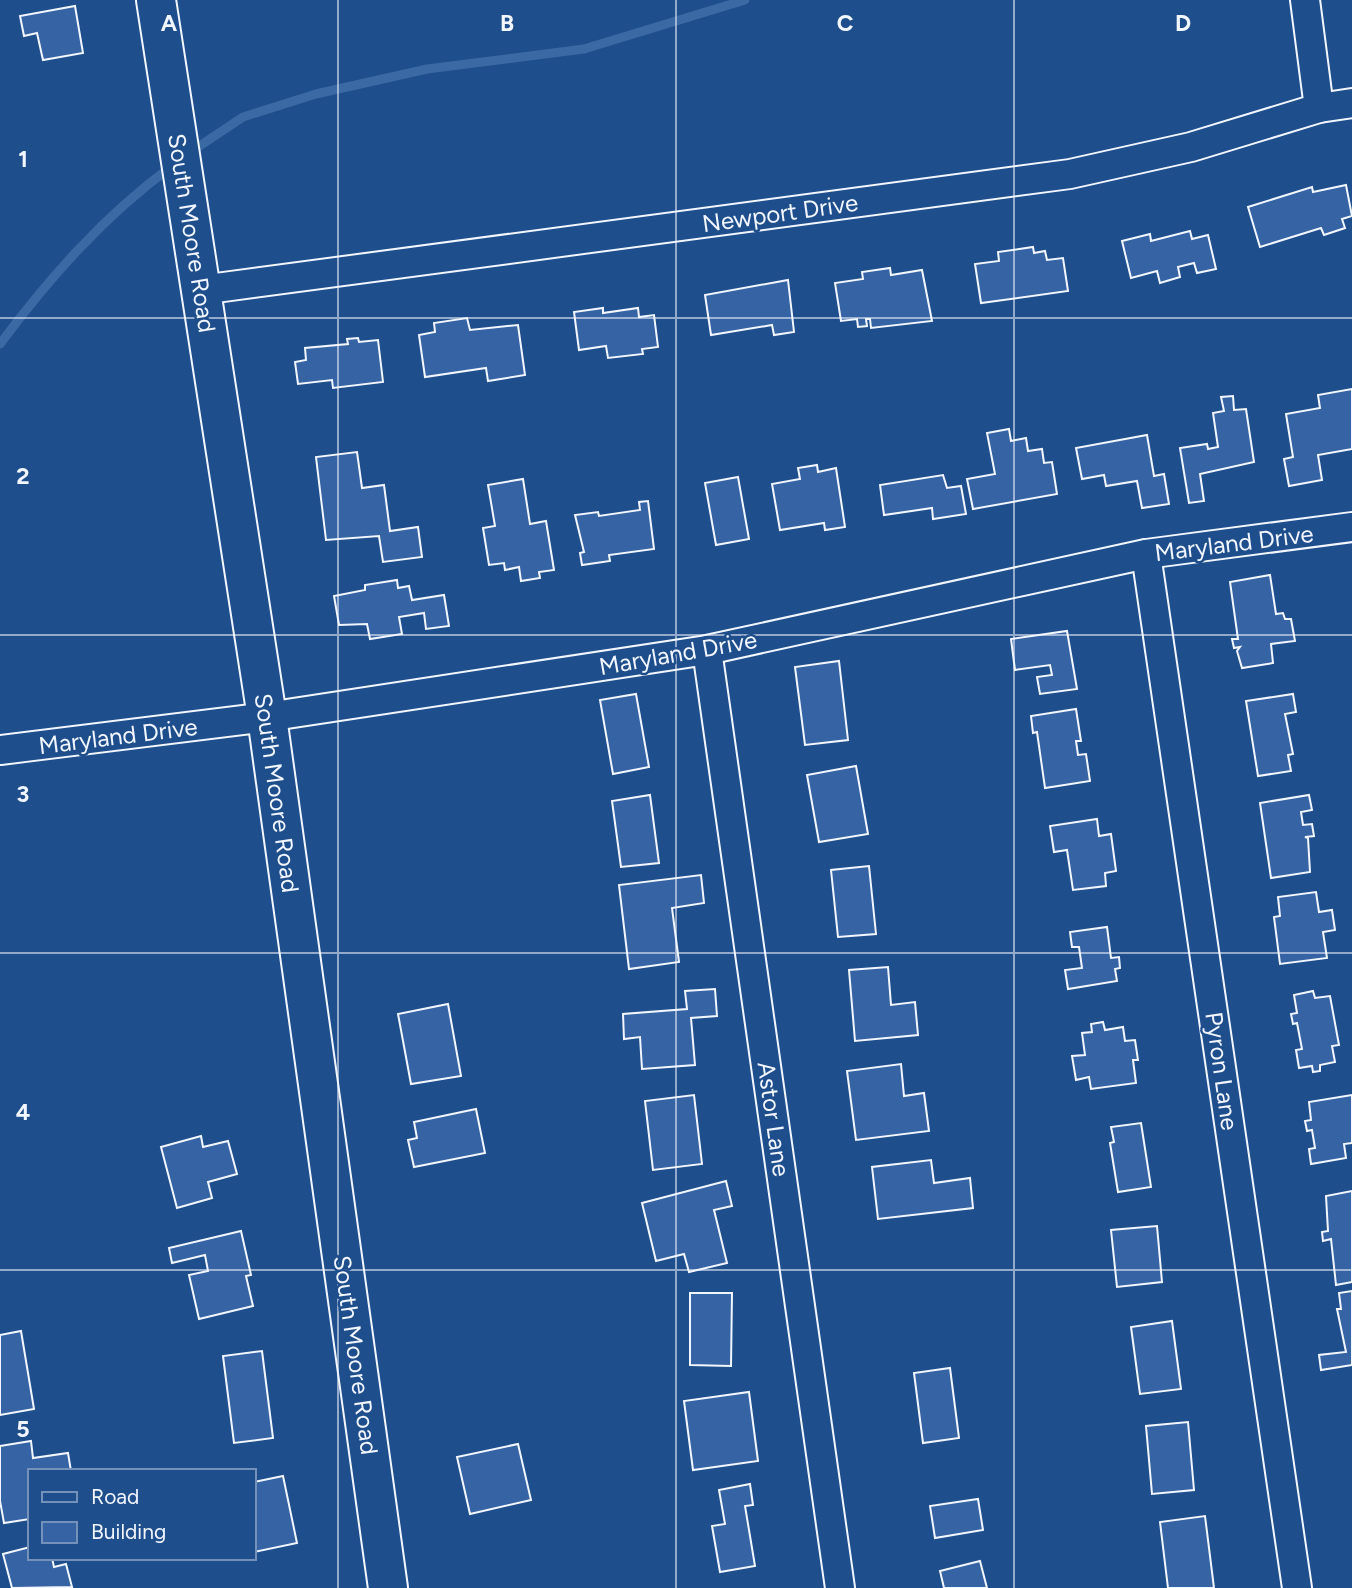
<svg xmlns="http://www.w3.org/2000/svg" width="1352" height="1588" font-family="Figtree,sans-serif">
<rect width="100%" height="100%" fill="#1f4e8c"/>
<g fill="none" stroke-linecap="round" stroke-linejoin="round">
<g stroke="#3b69a3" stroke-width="9">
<path d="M 189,153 L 243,117 L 316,94 L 427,69 L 584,49 L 745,0"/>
<path d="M 0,344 C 50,277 104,216 172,166"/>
</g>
</g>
<g fill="#3563a3" stroke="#f2f6ff" stroke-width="2">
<path d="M 75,6 L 83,53 L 43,60 L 37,33 L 24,36 L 20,16 Z"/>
<path d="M 1346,185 L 1352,216 L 1342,219 L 1345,228 L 1324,235 L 1321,228 L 1260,247 L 1248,207 L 1312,187 L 1313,192 Z"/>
<path d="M 1190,231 L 1192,239 L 1208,235 L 1216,269 L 1197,273 L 1194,263 L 1178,267 L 1180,277 L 1160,283 L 1157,271 L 1131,278 L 1122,241 L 1150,234 L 1151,241 Z"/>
<path d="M 1033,247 L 1034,253 L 1045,251 L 1047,260 L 1063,258 L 1068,291 L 981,303 L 975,264 L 999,261 L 998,252 Z"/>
<path d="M 890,268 L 891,275 L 922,270 L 932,321 L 871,328 L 870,319 L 866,319 L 867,326 L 858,327 L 857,319 L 841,321 L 835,283 L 863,279 L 862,272 Z"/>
<path d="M 788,280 L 794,332 L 774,335 L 772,325 L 711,335 L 705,295 Z"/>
<path d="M 603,308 L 603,313 L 638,308 L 639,317 L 654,315 L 658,347 L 642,349 L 643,354 L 608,358 L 606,346 L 579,350 L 574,312 Z"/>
<path d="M 467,318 L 470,330 L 518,325 L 525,375 L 488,381 L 486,368 L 425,377 L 419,335 L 435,332 L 434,323 Z"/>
<path d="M 358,338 L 359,342 L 378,340 L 383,382 L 333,388 L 332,380 L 298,384 L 295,362 L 306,360 L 305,348 L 348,344 L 347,339 Z"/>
<path d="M 1352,389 L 1352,449 L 1318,455 L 1322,480 L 1289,486 L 1284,459 L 1293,457 L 1286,414 L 1320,408 L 1318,395 Z"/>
<path d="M 1233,396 L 1234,410 L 1246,409 L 1254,462 L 1200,474 L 1204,501 L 1189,503 L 1180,448 L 1207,444 L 1208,449 L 1218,447 L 1213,413 L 1224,411 L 1221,397 Z"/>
<path d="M 1009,429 L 1011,441 L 1026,438 L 1028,451 L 1042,449 L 1044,463 L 1052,462 L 1057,494 L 973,509 L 967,479 L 995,474 L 987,433 Z"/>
<path d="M 1147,435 L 1154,476 L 1164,474 L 1169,504 L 1142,508 L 1137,481 L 1106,486 L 1104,475 L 1082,479 L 1076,448 Z"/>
<path d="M 357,452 L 362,488 L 384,485 L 390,531 L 418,527 L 422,557 L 383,562 L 379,536 L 326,540 L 316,457 Z"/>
<path d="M 817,465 L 818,472 L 836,468 L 845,527 L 825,530 L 824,523 L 780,530 L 772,484 L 800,479 L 798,468 Z"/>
<path d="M 943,475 L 947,488 L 961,486 L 966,514 L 933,519 L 932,508 L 884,515 L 880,485 Z"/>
<path d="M 738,477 L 749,539 L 716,545 L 705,483 Z"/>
<path d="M 523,479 L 530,524 L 546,521 L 554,570 L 539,572 L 540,578 L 521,581 L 519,567 L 505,570 L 504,563 L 489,565 L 483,528 L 495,526 L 488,485 Z"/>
<path d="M 648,501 L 654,549 L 609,555 L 610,561 L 582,565 L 580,553 L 584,552 L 575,515 L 598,512 L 599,516 L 640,510 L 639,502 Z"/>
<path d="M 1270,575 L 1276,614 L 1283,613 L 1285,619 L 1291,619 L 1295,641 L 1271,644 L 1273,663 L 1242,668 L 1237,651 L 1240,647 L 1234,648 L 1232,639 L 1238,639 L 1230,582 Z"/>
<path d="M 397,580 L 398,588 L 409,586 L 412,600 L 444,595 L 449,626 L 426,629 L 424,613 L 399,617 L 402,634 L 370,639 L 367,624 L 339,625 L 334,596 L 365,590 L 365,585 Z"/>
<path d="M 1067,631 L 1077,689 L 1040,694 L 1037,677 L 1052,675 L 1050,665 L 1015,670 L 1011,639 Z"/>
<path d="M 839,661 L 848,740 L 805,745 L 795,667 Z"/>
<path d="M 636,694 L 649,767 L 613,774 L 600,700 Z"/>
<path d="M 1293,694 L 1296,712 L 1285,714 L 1293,754 L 1288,755 L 1291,771 L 1258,776 L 1246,701 Z"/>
<path d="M 1076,709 L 1081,741 L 1076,741 L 1078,755 L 1086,754 L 1090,781 L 1045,788 L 1037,732 L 1033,733 L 1031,716 Z"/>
<path d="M 856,766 L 868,834 L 819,842 L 807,775 Z"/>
<path d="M 650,795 L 659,863 L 621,867 L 612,801 Z"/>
<path d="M 1309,795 L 1312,810 L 1301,812 L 1303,825 L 1312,824 L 1314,836 L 1305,837 L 1308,838 L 1310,872 L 1271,878 L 1260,803 Z"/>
<path d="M 1097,819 L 1099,836 L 1111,834 L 1116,871 L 1105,873 L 1106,886 L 1073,890 L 1067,850 L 1054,852 L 1050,826 Z"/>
<path d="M 869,866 L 876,934 L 838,937 L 831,870 Z"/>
<path d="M 701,875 L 704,903 L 672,908 L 679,962 L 629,969 L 619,885 Z"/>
<path d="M 1316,892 L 1319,912 L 1332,910 L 1335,930 L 1323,932 L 1327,958 L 1280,964 L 1274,917 L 1280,916 L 1278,897 Z"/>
<path d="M 1107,927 L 1111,958 L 1119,957 L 1120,968 L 1115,969 L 1117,981 L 1068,989 L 1065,970 L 1082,968 L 1079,947 L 1072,947 L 1070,932 Z"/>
<path d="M 888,967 L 891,1005 L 915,1002 L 918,1035 L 855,1041 L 849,970 Z"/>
<path d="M 715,989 L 717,1016 L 691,1018 L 695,1065 L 642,1069 L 640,1037 L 624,1039 L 623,1014 L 687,1009 L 685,991 Z"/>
<path d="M 1313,991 L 1315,998 L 1330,996 L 1339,1045 L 1332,1046 L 1335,1062 L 1320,1065 L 1320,1071 L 1313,1072 L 1312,1066 L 1299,1068 L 1296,1050 L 1302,1049 L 1297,1023 L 1293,1024 L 1291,1014 L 1297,1013 L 1294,995 Z"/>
<path d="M 448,1004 L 461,1076 L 411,1084 L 398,1014 Z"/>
<path d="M 1103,1022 L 1105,1030 L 1123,1027 L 1125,1041 L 1135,1040 L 1138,1060 L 1133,1060 L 1136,1083 L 1091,1089 L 1089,1077 L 1076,1080 L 1072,1056 L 1085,1055 L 1082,1033 L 1092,1032 L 1091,1024 Z"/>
<path d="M 901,1064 L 904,1096 L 924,1093 L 929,1131 L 856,1140 L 847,1071 Z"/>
<path d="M 694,1095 L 702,1164 L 653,1170 L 645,1101 Z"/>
<path d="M 1352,1095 L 1352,1143 L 1344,1144 L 1346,1158 L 1311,1164 L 1309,1149 L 1315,1148 L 1312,1130 L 1307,1131 L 1305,1121 L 1311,1120 L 1309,1102 Z"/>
<path d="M 476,1109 L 485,1153 L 414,1167 L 408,1140 L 417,1138 L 414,1122 Z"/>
<path d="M 1141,1123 L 1151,1187 L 1118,1192 L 1110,1143 L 1114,1142 L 1111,1127 Z"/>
<path d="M 201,1136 L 203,1147 L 228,1141 L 237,1174 L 208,1182 L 212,1198 L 177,1208 L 161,1147 Z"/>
<path d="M 931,1160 L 934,1183 L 970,1178 L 973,1208 L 878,1219 L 872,1167 Z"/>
<path d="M 726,1181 L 732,1206 L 714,1210 L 727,1263 L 689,1272 L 684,1254 L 656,1261 L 642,1203 Z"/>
<path d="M 1352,1191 L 1352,1282 L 1336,1285 L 1331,1239 L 1323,1241 L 1322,1232 L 1328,1231 L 1326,1196 Z"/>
<path d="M 1157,1226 L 1162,1282 L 1117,1287 L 1111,1230 Z"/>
<path d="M 241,1231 L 251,1275 L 246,1276 L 253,1306 L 199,1319 L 189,1275 L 208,1271 L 205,1255 L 172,1263 L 169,1248 Z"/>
<path d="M 1352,1291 L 1352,1365 L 1321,1370 L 1319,1355 L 1346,1352 L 1337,1309 L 1341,1309 L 1339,1293 Z"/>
<path d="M 690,1293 L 732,1293 L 731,1366 L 690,1365 Z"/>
<path d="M 1172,1321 L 1181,1389 L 1140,1394 L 1131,1327 Z"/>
<path d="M 21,1331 L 34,1409 L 0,1415 L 0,1335 Z"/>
<path d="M 262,1351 L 273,1438 L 234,1443 L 223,1356 Z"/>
<path d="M 950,1368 L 959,1438 L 923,1443 L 914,1373 Z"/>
<path d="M 749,1392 L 758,1461 L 693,1470 L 684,1401 Z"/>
<path d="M 1188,1422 L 1194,1490 L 1152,1494 L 1146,1426 Z"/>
<path d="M 31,1441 L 33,1458 L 68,1453 L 71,1471 L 30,1471 L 30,1519 L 4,1523 L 0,1501 L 0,1446 Z"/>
<path d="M 518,1444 L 531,1500 L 470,1514 L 457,1457 Z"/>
<path d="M 283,1476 L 297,1543 L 254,1552 L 254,1482 Z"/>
<path d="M 750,1484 L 753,1505 L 745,1506 L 755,1566 L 720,1572 L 712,1526 L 725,1524 L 719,1490 Z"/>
<path d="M 978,1499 L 983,1530 L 935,1538 L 930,1506 Z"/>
<path d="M 1205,1516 L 1214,1588 L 1168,1588 L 1160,1522 Z"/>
<path d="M 30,1547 L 30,1558 L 52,1558 L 54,1567 L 66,1564 L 72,1587 L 12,1588 L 3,1554 Z"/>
<path d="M 980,1561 L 987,1588 L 944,1588 L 940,1571 Z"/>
</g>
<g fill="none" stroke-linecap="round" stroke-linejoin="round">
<g stroke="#f2f6ff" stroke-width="32">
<g id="street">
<path d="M 1305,0 L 1319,108"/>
<path d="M 201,290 L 1070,174 L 1191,147 L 1319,108 L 1352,103"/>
<path d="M 1146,554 L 1297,1588"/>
<path d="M 707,650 L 840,1588"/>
<path d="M 0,750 L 267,717 L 707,650 L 1146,554 L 1352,527"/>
</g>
</g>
<g stroke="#f2f6ff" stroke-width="42">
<path id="secondary" d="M 156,0 L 267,717 L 388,1588"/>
</g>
<use href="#street" stroke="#1f4e8c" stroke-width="28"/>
<use href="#secondary" stroke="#1f4e8c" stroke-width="38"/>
</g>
<path fill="none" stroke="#f2f6ff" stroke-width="2" stroke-opacity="0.55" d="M 338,0 L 338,1588M 676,0 L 676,1588M 1014,0 L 1014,1588M 0,318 L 1352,318M 0,635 L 1352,635M 0,953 L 1352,953M 0,1270 L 1352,1270"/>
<g text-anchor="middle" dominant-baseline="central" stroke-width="5" stroke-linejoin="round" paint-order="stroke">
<g font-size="24" fill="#f2f6ff" stroke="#1f4e8c">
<text transform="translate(780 213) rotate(-8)">Newport Drive</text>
<text transform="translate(192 233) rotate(81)">South Moore Road</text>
<text transform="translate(1234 543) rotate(-7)">Maryland Drive</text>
<text transform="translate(678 653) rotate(-10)">Maryland Drive</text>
<text transform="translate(118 736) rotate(-7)">Maryland Drive</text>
<text transform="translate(277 793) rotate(82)">South Moore Road</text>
<text transform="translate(1222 1071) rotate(82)">Pyron Lane</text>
<text transform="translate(774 1119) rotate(82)">Astor Lane</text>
<text transform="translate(356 1355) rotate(82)">South Moore Road</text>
</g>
</g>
<g font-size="23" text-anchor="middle" font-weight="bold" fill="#f2f6ff" stroke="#1f4e8c" stroke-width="5" stroke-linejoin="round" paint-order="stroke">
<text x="169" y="31">A</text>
<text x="507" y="31">B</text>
<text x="845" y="31">C</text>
<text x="1183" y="31">D</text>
<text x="23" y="167">1</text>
<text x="23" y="484">2</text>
<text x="23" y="802">3</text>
<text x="23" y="1120">4</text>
<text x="23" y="1437">5</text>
</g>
<rect x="28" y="1469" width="228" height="91" fill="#1f4e8c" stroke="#7391ba" stroke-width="2"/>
<rect x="42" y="1492" width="35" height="10" fill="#1f4e8c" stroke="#7391ba" stroke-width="2"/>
<text x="91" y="1504" font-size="21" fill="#f2f6ff">Road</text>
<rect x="42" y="1522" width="35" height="21" fill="#3563a3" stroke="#7391ba" stroke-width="2"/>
<text x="91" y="1539" font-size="21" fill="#f2f6ff">Building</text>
</svg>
